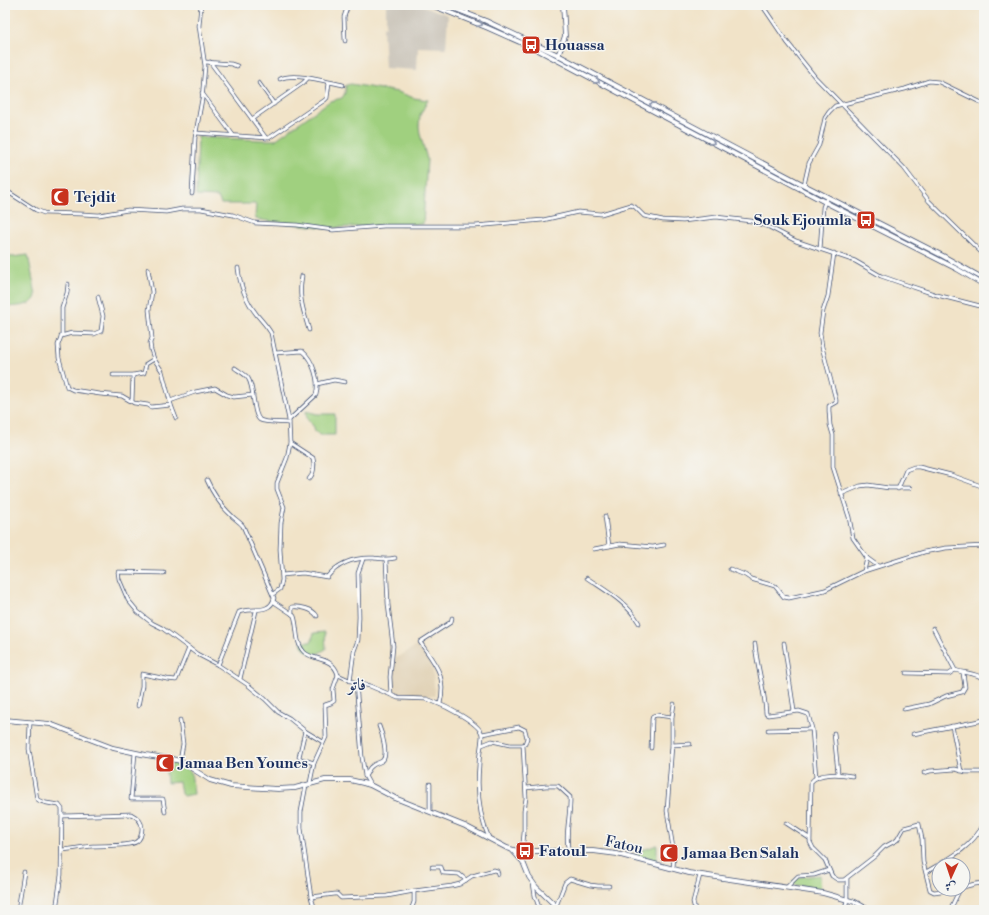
<svg xmlns="http://www.w3.org/2000/svg" width="989" height="915" font-family="'Libre Bodoni',Amiri,serif">
<rect width="100%" height="100%" fill="#f6f6f2"/>
<filter id="ink" filterUnits="userSpaceOnUse"><feTurbulence type="fractalNoise" baseFrequency=".025" numOctaves="2"/><feDisplacementMap in="SourceGraphic" scale="8" xChannelSelector="R" yChannelSelector="G"/><feConvolveMatrix kernelMatrix="1 2 1 2 8 2 1 2 1" color-interpolation-filters="sRGB"/></filter>
<filter id="wash" filterUnits="userSpaceOnUse"><feTurbulence type="fractalNoise" baseFrequency=".012" numOctaves="4" result="noise"/><feDisplacementMap in="SourceGraphic" scale="16" xChannelSelector="R" yChannelSelector="G"/><feGaussianBlur stdDeviation="0.9" result="paint"/><feColorMatrix in="noise" values="0 0 0 0 0 0 0 0 0 0 0 0 0 0 0 0 0 1.4 0 .05"/><feComposite in="paint" operator="in"/></filter>
<g filter="url(#wash)">
<rect width="100%" height="100%" fill="#f1e3c8"/>
<path fill="#e1d2b6" d="M 418,645 L 430,661 L 433,671 L 435,696 L 397,696 L 395,694 L 391,679 L 393,660 Z"/>
<path fill="#c9c3b8" d="M 386,5 L 421,5 L 448,15 L 446,48 L 418,47 L 417,70 L 385,68 L 383,27 L 386,26 Z"/>
<g fill="#a0d07f" stroke="#5e806e">
<path d="M 351,84 L 398,92 L 414,98 L 428,100 L 420,115 L 419,126 L 420,134 L 427,159 L 423,224 L 327,228 L 260,220 L 255,218 L 256,204 L 221,204 L 218,197 L 196,196 L 198,137 L 262,140 L 275,140 L 330,101 L 342,98 L 345,93 L 346,85 Z"/>
<path d="M 28,255 L 36,295 C 35,307 15,306 5,307 L 5,256 L 13,257 Z"/>
<path d="M 306,411 L 317,414 L 335,414 L 335,435 L 319,435 L 318,433 L 315,432 L 314,427 L 307,419 Z"/>
<path d="M 325,632 L 326,649 L 315,655 C 307,653 303,650 301,642 L 311,642 L 314,633 Z"/>
<path d="M 171,762 L 178,763 L 191,772 L 194,794 L 183,796 L 181,794 L 179,782 L 167,783 L 166,771 L 170,770 Z"/>
<path d="M 657,845 L 657,861 L 636,855 L 637,852 Z"/>
<path d="M 820,875 L 821,890 L 791,884 L 799,877 Z"/>
</g>
</g>
<g filter="url(#ink)">
<g fill="none" stroke-linecap="round" stroke-linejoin="round">
<g stroke="#3b4a6e" stroke-width="4.5">
<g id="street">
<path d="M 762,5 L 787,42 L 815,77 L 904,168 L 929,201 L 939,211 L 984,255"/>
<path d="M 467,13 L 469,5"/>
<path d="M 345,41 L 344,17 L 348,5"/>
<path d="M 205,62 L 231,64 L 237,66"/>
<path d="M 210,62 L 266,138"/>
<path d="M 280,79 C 295,72 327,82 343,85"/>
<path d="M 259,83 L 274,104"/>
<path d="M 202,93 L 233,135"/>
<path d="M 252,119 L 303,83 L 307,79"/>
<path d="M 196,133 L 269,138 L 325,100 L 327,98 L 329,83"/>
<path d="M 804,185 L 809,163 L 819,145 L 825,118 L 829,112 L 835,106 L 905,89 L 929,81 L 939,82 L 984,104"/>
<path d="M 5,190 L 36,210 L 44,213 L 82,214 L 99,215 L 128,210 L 166,212 L 182,209 L 201,209 L 233,215 L 255,223 L 297,225 L 333,230 L 384,226 L 475,226 L 543,220 L 578,212 L 601,214 L 631,205 L 635,207 L 644,216 L 663,220 L 683,221 L 716,217 L 751,221 L 769,227 L 796,241 L 855,261 L 881,276 L 901,283 L 937,295 L 984,307"/>
<path d="M 192,194 L 195,138 L 202,99 L 205,66 L 199,26 L 201,5"/>
<path d="M 820,250 L 823,207 L 827,197"/>
<path d="M 834,253 L 828,296 L 823,311 L 820,333 L 822,347 L 836,400 L 836,402 L 829,406 L 829,411 L 830,425 L 833,435 L 833,467 L 849,517 L 853,538 L 867,558 L 878,566"/>
<path d="M 238,268 C 240,286 246,301 257,315 C 262,321 267,326 271,333 L 289,420 L 290,443 L 287,458 L 277,483 L 277,489 L 284,507 L 281,523 L 280,549 L 282,580 L 280,589 L 273,594"/>
<path d="M 148,269 L 152,292 L 149,310 L 152,338 L 150,343 L 151,350 L 154,359 L 162,371 L 171,405 L 176,418"/>
<path d="M 302,276 C 298,297 303,309 309,330"/>
<path d="M 68,284 L 67,293 L 62,308 L 62,334 L 58,345 L 59,358 L 67,387 L 73,390 L 100,394 L 122,396 L 134,403 L 148,405 L 151,407 L 171,405"/>
<path d="M 61,336 L 72,333 L 94,334 L 101,331 L 103,316 L 98,297"/>
<path d="M 275,353 L 302,351 C 313,360 320,381 316,395 L 289,420"/>
<path d="M 235,368 C 239,371 245,374 248,378 C 255,388 252,414 260,420 C 266,423 282,422 289,423"/>
<path d="M 113,375 L 133,375"/>
<path d="M 317,384 L 334,380 L 345,382"/>
<path d="M 132,401 L 133,375 L 144,373 L 146,364 L 154,359"/>
<path d="M 170,401 L 195,392 L 215,388 L 227,395 L 234,397 L 253,395"/>
<path d="M 290,443 L 313,458 C 315,465 314,474 309,479"/>
<path d="M 207,480 C 213,494 222,507 233,517 C 236,520 240,522 243,526 L 274,598 C 271,615 249,607 239,612 L 218,665"/>
<path d="M 898,489 L 906,470 L 914,467 L 919,467 L 951,475 L 984,487"/>
<path d="M 841,494 L 860,486 L 868,485 L 889,488 L 910,488"/>
<path d="M 605,516 L 609,546"/>
<path d="M 594,549 L 620,544 L 653,547 L 664,545"/>
<path d="M 386,560 L 388,604 L 393,646 L 390,677 L 391,695"/>
<path d="M 730,569 L 745,575 L 751,579 L 775,586 L 784,597 L 789,598 L 825,590 L 864,571 L 924,552 L 946,548 L 984,546"/>
<path d="M 864,571 L 867,558"/>
<path d="M 164,573 L 118,572 L 119,579 L 128,600 L 138,612 L 152,623 L 162,628 L 197,654 L 218,665 L 248,685 L 265,699 L 278,712 L 289,718 L 305,731 L 323,742"/>
<path d="M 282,575 L 303,573 L 327,577 C 339,562 355,557 374,558 C 382,559 387,560 395,558"/>
<path d="M 587,578 C 606,591 627,602 639,623"/>
<path d="M 274,602 L 292,614 L 294,616 C 298,627 295,643 304,652 C 313,661 333,656 338,675 L 333,689 L 334,701 L 331,703 L 325,705 L 326,737 L 314,763 L 310,783"/>
<path d="M 292,614 L 292,607 C 300,606 313,609 317,616"/>
<path d="M 933,628 L 955,670 C 966,674 974,672 984,679"/>
<path d="M 784,643 L 794,711"/>
<path d="M 755,644 C 757,668 765,690 766,714 L 768,715 L 799,711 L 808,714 L 812,729 L 816,778"/>
<path d="M 906,673 L 949,674 L 955,670"/>
<path d="M 338,675 L 356,683 L 370,686 L 398,698 L 427,699 L 432,701 C 445,706 478,722 482,734 C 482,744 479,754 479,765 C 477,788 479,816 489,838"/>
<path d="M 240,679 L 256,611"/>
<path d="M 350,681 L 354,651 L 358,640 L 359,617 L 358,573 L 363,559"/>
<path d="M 356,683 L 362,757 L 365,776"/>
<path d="M 440,704 C 447,675 435,664 420,642 L 451,622 L 452,618"/>
<path d="M 138,706 L 142,686 L 142,674 L 167,679 L 176,680 L 189,648"/>
<path d="M 904,709 L 929,704 L 946,696 L 962,692 L 965,687 L 963,673"/>
<path d="M 30,722 L 29,749 L 37,799 C 42,804 52,803 59,805 L 62,809 L 61,875 L 56,910"/>
<path d="M 952,726 L 961,771"/>
<path d="M 768,730 L 812,729"/>
<path d="M 305,731 L 299,757 L 301,759 L 314,763"/>
<path d="M 834,733 L 838,773"/>
<path d="M 482,734 L 519,727 L 525,730 L 527,738 L 525,744 L 523,745 L 526,798 L 524,811 L 524,833 L 522,852"/>
<path d="M 913,734 L 984,720"/>
<path d="M 482,745 L 492,741 L 510,745 L 523,745"/>
<path d="M 672,745 L 690,744"/>
<path d="M 651,748 L 652,719 L 653,716 L 657,715 L 672,717"/>
<path d="M 135,753 L 131,799 L 163,799 L 165,812"/>
<path d="M 180,761 L 183,744 L 180,720"/>
<path d="M 924,773 L 930,771 L 955,769 L 966,772 L 984,772"/>
<path d="M 852,776 C 841,774 818,772 811,782 L 810,842 L 813,848 L 825,860 L 832,876 L 838,880 L 844,880 L 875,856 L 884,847 L 897,840 L 904,828 L 919,824 L 922,839 L 923,862 L 930,890 L 934,892 L 956,889"/>
<path d="M 430,784 L 430,811"/>
<path d="M 306,785 L 301,812 L 301,828 L 311,897 L 315,910"/>
<path d="M 370,785 L 365,776 C 368,773 368,768 372,766 C 375,763 380,763 383,760 C 388,754 382,733 379,726"/>
<path d="M 526,788 L 546,786 L 558,786 L 570,797 C 571,814 564,837 569,851"/>
<path d="M 786,823 L 809,838"/>
<path d="M 62,850 C 73,849 82,847 93,846 C 104,845 127,847 136,842 C 141,839 142,833 142,828 C 142,821 137,817 131,814 L 62,816"/>
<path d="M 432,867 L 441,867 L 443,873 L 459,874 L 466,880"/>
<path d="M 673,869 L 674,854 L 667,811 L 672,745 L 672,717 L 674,704"/>
<path d="M 926,872 C 950,858 970,849 984,824"/>
<path d="M 533,883 L 535,896 L 540,910"/>
<path d="M 787,887 L 798,876 L 814,875 L 829,870"/>
<path d="M 963,887 L 975,884 L 984,883"/>
<path d="M 311,897 L 335,894 L 337,894 L 341,898 L 387,896 L 414,891 L 452,886 L 460,884 L 472,876 L 494,870 L 497,871 L 498,874"/>
<path d="M 556,906 L 565,883 L 570,879 L 590,885 L 598,886 L 609,886"/>
<path d="M 18,910 L 24,872"/>
<path d="M 411,910 L 414,902 L 414,891"/>
<path d="M 695,910 L 693,902 L 700,875"/>
<path d="M 845,910 L 847,899 L 847,879"/>
<path d="M 950,910 L 960,889"/>
</g>
</g>
<g stroke="#3b4a6e" stroke-width="5.5">
<g id="secondary">
<path d="M 431,5 L 488,28 L 540,51 L 825,202 L 957,269 L 984,285"/>
<path d="M 445,5 L 486,21 L 558,55 L 804,185 L 943,256 L 984,279"/>
<path d="M 558,56 L 565,36 L 563,5"/>
<path d="M 5,720 L 50,724 L 113,748 L 146,755 L 172,759 L 180,761 L 210,780 L 231,786 L 278,789 L 295,788 L 325,780 L 350,780 L 363,783 L 370,785 L 395,798 L 465,826 L 507,848 L 517,851 L 593,851 L 617,854 L 689,873 L 823,893 L 855,902 L 869,910"/>
<path d="M 512,850 L 523,862 L 529,877 L 536,887 L 560,910"/>
</g>
</g>
<use href="#street" stroke="#fff" stroke-width="3"/>
<use href="#secondary" stroke="#fff" stroke-width="4"/>
</g>
<defs><path id="oneway-chevron" d="M-2-3.5L2.5 0L-2 3.5" fill="none" stroke-width="1.6" stroke-linecap="round" stroke-linejoin="round"/></defs>
<g stroke="#8d97ae">
<use href="#oneway-chevron" transform="translate(480 24) rotate(23)"/>
<use href="#oneway-chevron" transform="translate(597 81) rotate(28)"/>
<use href="#oneway-chevron" transform="translate(652 105) rotate(-152)"/>
<use href="#oneway-chevron" transform="translate(712 142) rotate(29)"/>
</g>
</g>
<defs>
<g id="bus-square" transform="scale(1)"><rect x="-9" y="-9" width="18" height="18" rx="4" fill="#c8321e" stroke="#f6f6f2"/><path d="M-5-6H5V4H4V6H2V4H-2V6H-4V4H-5ZM-3.5-4V0h7V-4ZM-3.5 1.2v1.5H-2V1.2ZM2 1.2v1.5H3.5V1.2Z" fill="#fff"/></g>
<g id="mosque-square" transform="scale(1)"><rect x="-9" y="-9" width="18" height="18" rx="4" fill="#c8321e" stroke="#f6f6f2"/><path d="M3.5-4.9A6 6 0 1 0 3.5 4.9A5 5 0 1 1 3.5-4.9Z" fill="#fff"/></g>
</defs>
<g fill-rule="evenodd">
<use href="#bus-square" x="531" y="45"/>
<use href="#mosque-square" x="60" y="197"/>
<use href="#bus-square" x="866" y="220"/>
<use href="#mosque-square" x="165" y="763"/>
<use href="#bus-square" x="525" y="851"/>
<use href="#mosque-square" x="669" y="853"/>
</g>
<g text-anchor="middle" dominant-baseline="central" stroke-width="3" stroke-linejoin="round" paint-order="stroke">
<g font-size="15" font-weight="bold" fill="#1b2f5e" stroke="#f6f6f2" text-anchor="start">
<text x="545" y="45">Houassa</text>
<text x="74" y="197">Tejdit</text>
<text x="852" y="220" text-anchor="end">Souk Ejoumla</text>
<text x="179" y="763">Jamaa Ben Younes</text>
<text x="539" y="851">Fatou1</text>
<text x="683" y="853">Jamaa Ben Salah</text>
</g>
<g font-size="15" fill="#1b2f5e" stroke="#f6f6f2">
<text transform="translate(624 845) rotate(12)">Fatou</text>
</g>
<g font-size="17" fill="#1b2f5e" stroke="#f6f6f2">
<text x="357" y="685">فاتو</text>
</g>
</g>
<rect width="989" height="915" fill="none" stroke="#f6f6f2" stroke-width="20"/>
<g transform="translate(951 877) rotate(183)"><circle r="19" fill="#f6f6f2" stroke="#9ea6b7"/>
<path d="M0-3L7 15L0 10L-7 15Z" fill="#c8321e"/>
<text y="-6" font-size="11" font-weight="bold" text-anchor="middle" fill="#1b2f5e">ش</text>
</g>
</svg>
